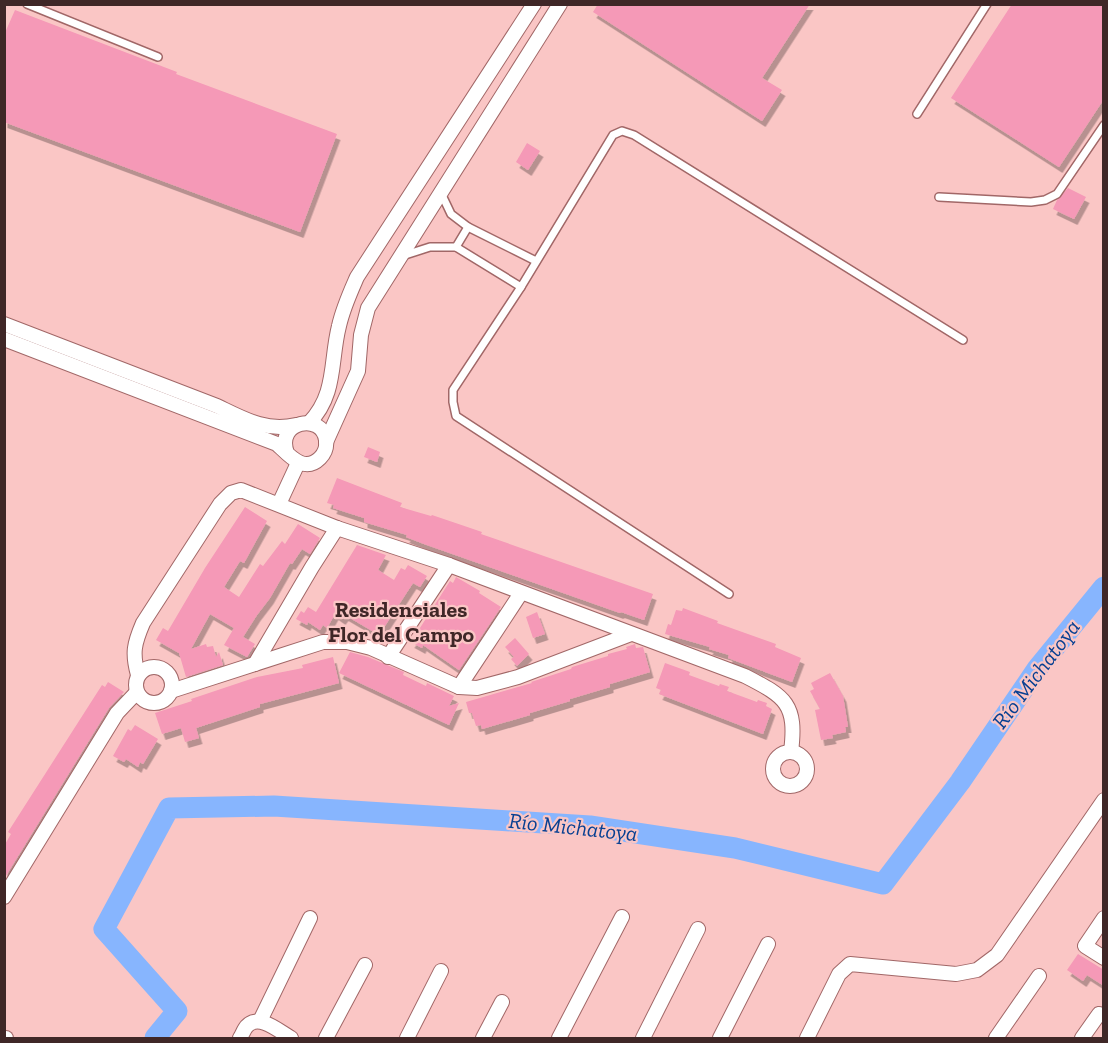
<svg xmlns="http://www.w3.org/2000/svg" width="1108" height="1043" font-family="'Zilla Slab',serif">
<defs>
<filter id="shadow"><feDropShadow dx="3.5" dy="6" stdDeviation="0" flood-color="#0004"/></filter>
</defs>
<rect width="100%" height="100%" fill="#fac6c5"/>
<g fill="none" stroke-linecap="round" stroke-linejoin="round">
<path stroke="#87b5fe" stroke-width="21" d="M 155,1038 L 177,1011 L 104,929 L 169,808 L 274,806 L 590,826 L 735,848 L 883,884 L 960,782 L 1037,669 L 1104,587"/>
</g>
<g fill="#f599b7" filter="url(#shadow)">
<path d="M 598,4 L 810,4 L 762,78 L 782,90 L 762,121 L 593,12 Z"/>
<path d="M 1012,4 L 1104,4 L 1104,99 L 1059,167 L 951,98 Z"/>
<path d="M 15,10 L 177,72 L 176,74 L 337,134 L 300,232 L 4,122 L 4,35 Z"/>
<path d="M 527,143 L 540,151 L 528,170 L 516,162 Z"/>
<path d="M 1068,188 L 1086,197 L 1074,219 L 1053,209 L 1057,200 Z"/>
<path d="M 368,447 L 380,452 L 377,462 L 364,457 Z"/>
<path d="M 337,478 L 402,503 L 400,507 L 431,516 L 432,515 L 482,532 L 481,534 L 653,594 L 644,620 L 621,612 L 620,613 L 424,544 L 406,537 L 407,535 L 364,522 L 364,518 L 333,508 L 334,505 L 327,503 Z"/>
<path d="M 245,507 L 267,521 L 244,563 L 240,561 L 224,587 L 239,597 L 260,564 L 263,566 L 282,541 L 285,544 L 298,524 L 320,538 L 310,554 L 302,549 L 292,564 L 290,563 L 270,598 L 257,615 L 243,637 L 255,644 L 247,657 L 224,645 L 234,628 L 210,614 L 191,649 L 206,644 L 207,647 L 213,646 L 216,657 L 219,652 L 223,665 L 186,677 L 179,653 L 156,640 L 163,628 L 168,631 L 205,568 Z"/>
<path d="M 357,545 L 386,555 L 378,570 L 394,580 L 401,568 L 405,570 L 408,565 L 427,576 L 420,587 L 413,583 L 379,635 L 345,615 L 342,619 L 335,614 L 327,628 L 323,625 L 320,630 L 308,622 L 307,625 L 296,619 L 301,611 L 304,613 L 308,607 L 316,612 Z"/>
<path d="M 456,577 L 480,591 L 479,593 L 501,607 L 459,670 L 423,645 L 422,648 L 411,642 L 450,581 L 453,583 Z"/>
<path d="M 683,608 L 718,621 L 717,623 L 776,644 L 775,647 L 801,658 L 792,682 L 728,658 L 729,655 L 709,649 L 710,647 L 665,634 L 668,624 L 671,625 L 676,610 L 682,611 Z"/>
<path d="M 537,612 L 545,634 L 533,638 L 526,617 Z"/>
<path d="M 515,638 L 529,654 L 517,666 L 511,659 L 514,657 L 505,647 Z"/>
<path d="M 635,644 L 636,648 L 643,647 L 650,672 L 610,684 L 610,687 L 570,699 L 570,701 L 530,713 L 530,715 L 482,729 L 481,725 L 476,726 L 472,713 L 469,713 L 466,702 L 532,683 L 531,682 L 571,669 L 572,667 L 608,656 L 608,654 L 627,649 L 626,647 Z"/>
<path d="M 350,652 L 368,657 L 404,672 L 403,675 L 426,686 L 427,683 L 454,696 L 449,706 L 459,703 L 449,725 L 339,673 Z"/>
<path d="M 333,657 L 339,683 L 260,704 L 260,707 L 196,728 L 199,738 L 185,742 L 181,728 L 162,734 L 155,713 L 192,701 L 191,699 L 257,677 L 303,668 L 302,665 Z"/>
<path d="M 665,663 L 690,672 L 689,675 L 719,686 L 720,684 L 729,687 L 727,691 L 757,702 L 758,700 L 767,703 L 766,706 L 772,709 L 763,734 L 659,694 L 661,690 L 656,688 Z"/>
<path d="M 830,673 L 843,696 L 848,727 L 845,727 L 846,732 L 832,735 L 833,738 L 821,740 L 815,710 L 820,709 L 810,691 L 814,689 L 811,683 Z"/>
<path d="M 108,682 L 124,692 L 109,708 L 4,879 L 4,846 L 11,834 L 8,832 L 102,685 L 105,687 Z"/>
<path d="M 135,725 L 158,739 L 143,764 L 140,762 L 138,767 L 126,759 L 124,762 L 113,756 L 128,729 L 131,731 Z"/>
<path d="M 1078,954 L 1104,970 L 1104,986 L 1087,975 L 1083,981 L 1067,970 Z"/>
</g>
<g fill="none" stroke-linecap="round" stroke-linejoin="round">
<g stroke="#a16767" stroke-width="10">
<g id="lane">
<path d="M 27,4 L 158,57"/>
<path d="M 917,114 L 987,4"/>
<path d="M 441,193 L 451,214 L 468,227 L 536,261"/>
<path d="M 939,197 L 1031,202 L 1045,200 L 1057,194 L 1104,125"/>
<path d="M 456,247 L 468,227"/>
<path d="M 402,256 L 430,247 L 456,247 L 521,287"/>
<path d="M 729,594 L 456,416 L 453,402 L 453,390 L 521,287 L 613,135 L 622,131 L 634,135 L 963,340"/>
</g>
</g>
<g stroke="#a16767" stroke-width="16">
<g id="street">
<path d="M 4,324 L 217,406 C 244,419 266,432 296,425"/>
<path d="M 4,339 L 277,444 C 289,455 304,474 320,458 C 325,453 327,447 326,440 C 322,412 275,421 287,453"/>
<path d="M 309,423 C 337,394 330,361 339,326 C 343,308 350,293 357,277 L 534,4"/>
<path d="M 326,442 L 358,371 L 361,335 L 368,308 L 560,4"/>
<path d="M 279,504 L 298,463"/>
<path d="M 388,657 L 449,565"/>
<path d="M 255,664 L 312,567 L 337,528"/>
<circle cx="154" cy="685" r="18"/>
<path d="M 138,675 C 132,653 134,644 143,623 L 220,504 L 231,493 L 241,490 L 337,528 L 449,565 L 745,676 C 786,697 797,704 791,752"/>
<path d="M 459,687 L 521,593"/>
<path d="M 171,691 L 323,642 L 347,642 L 371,648 L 459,687 L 477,688 L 518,677 L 631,634"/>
<circle cx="790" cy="769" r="17"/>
<path d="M 4,897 L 117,713 L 137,692"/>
<path d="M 1104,918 L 1085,946 L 1104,958"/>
<path d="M 260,1021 L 310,918"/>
<path d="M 4,1038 L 6,1038"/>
<path d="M 240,1038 C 242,1035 244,1029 247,1026 C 259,1013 280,1032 291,1038"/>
<path d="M 326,1038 L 365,965"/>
<path d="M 407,1038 L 441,971"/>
<path d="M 483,1038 L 502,1002"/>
<path d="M 559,1038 L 622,917"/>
<path d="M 643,1038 L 698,929"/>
<path d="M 720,1038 L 768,944"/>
<path d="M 807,1038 L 839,974 L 850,964 L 956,974 L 977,970 L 997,955 L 1104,800"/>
<path d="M 996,1038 L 1039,976"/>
<path d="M 1082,1038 L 1099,1014"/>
</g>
</g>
<use href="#lane" stroke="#fff" stroke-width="7"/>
<use href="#street" stroke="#fff" stroke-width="14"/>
</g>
<g text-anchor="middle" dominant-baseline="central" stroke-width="4.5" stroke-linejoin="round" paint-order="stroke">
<g font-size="22" font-weight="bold" fill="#3f2727" stroke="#fac6c5">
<text x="401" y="609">Residenciales<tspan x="401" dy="25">Flor del Campo</tspan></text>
</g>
<g font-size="22" font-style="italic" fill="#084092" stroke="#fac6c5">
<text transform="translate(1036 674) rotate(-53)">Río Michatoya</text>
<text transform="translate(573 827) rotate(6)">Río Michatoya</text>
</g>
</g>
<rect width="1108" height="1043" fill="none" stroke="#3f2727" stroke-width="12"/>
</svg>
